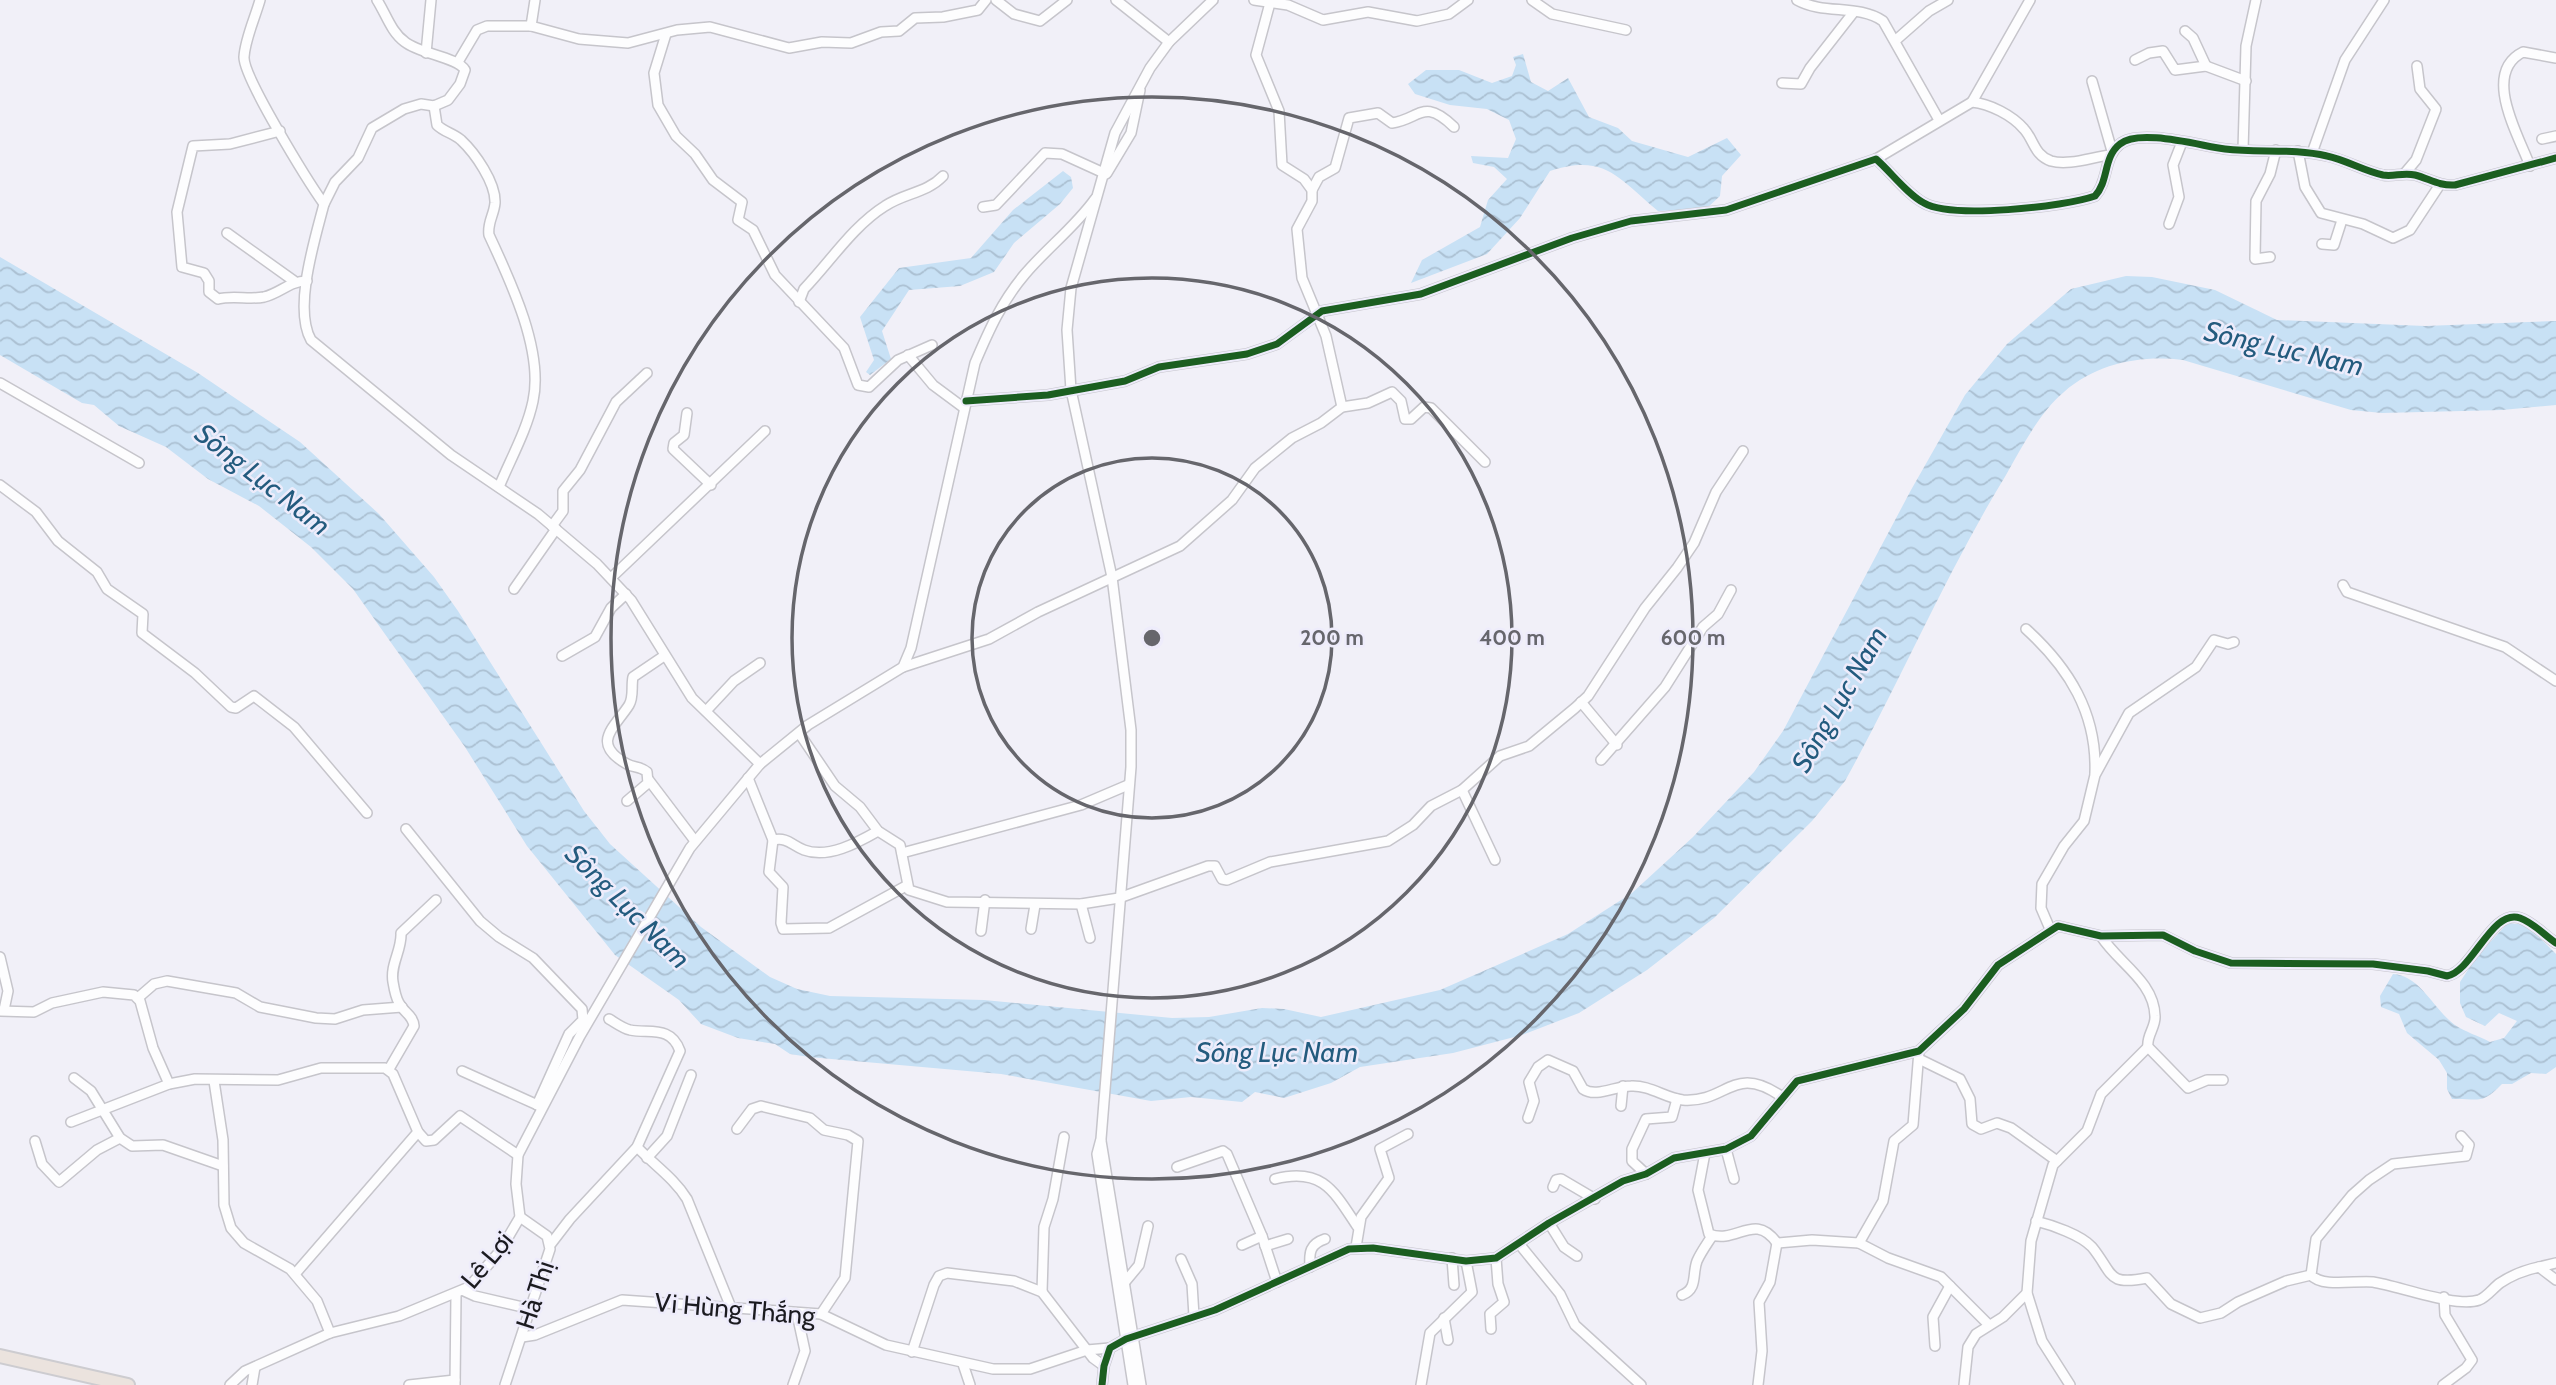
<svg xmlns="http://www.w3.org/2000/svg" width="2556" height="1385" font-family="Cabin,sans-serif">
<defs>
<pattern id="water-waves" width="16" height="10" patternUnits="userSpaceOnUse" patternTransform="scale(1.75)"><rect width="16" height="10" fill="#c8e1f5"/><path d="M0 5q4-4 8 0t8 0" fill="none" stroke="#abc0d2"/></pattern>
</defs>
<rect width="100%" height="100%" fill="#f1f0f8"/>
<g fill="url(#water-waves)">
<path d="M 1523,54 L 1531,82 L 1548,91 L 1568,78 L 1589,117 L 1618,128 L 1632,141 L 1688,157 L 1727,138 L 1741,155 L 1722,176 L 1720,196 L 1706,209 L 1658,211 C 1618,178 1605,153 1550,171 L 1520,218 L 1487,254 L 1411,283 L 1422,260 L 1480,227 L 1488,200 L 1507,179 L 1494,167 L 1473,163 L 1471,156 L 1508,158 L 1516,139 L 1509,120 L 1487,109 L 1450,105 L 1415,94 L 1408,84 L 1426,70 L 1459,70 L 1492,83 L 1512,76 L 1516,65 L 1513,57 Z"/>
<path d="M 1063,171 L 1071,177 L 1073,188 L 1060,204 L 1014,243 L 994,272 L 960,286 L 909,290 L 882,331 L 891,359 L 870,375 L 866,372 L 874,360 L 860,317 L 899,268 L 971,258 L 1013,210 Z"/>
<path d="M 0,257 L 198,373 L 300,442 L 379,514 L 434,577 L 458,611 L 584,811 L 610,844 L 701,927 L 770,977 L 797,989 L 830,996 L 984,1000 L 1172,1018 L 1209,1017 L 1262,1008 L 1284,1009 L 1321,1017 L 1440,990 L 1568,934 L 1632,893 L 1693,837 L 1754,772 L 1783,731 L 1911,490 L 1965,395 L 2007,344 L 2071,289 L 2126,276 L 2152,277 L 2215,290 L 2277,320 L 2425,326 L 2556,321 L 2556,405 L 2502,410 L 2382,413 L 2351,410 L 2183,360 C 2141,355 2097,363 2064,392 C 2039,413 2022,447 2006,475 C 1946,573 1901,680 1845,781 L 1812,821 L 1714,918 L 1647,970 L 1579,1013 L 1522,1035 L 1453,1053 L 1360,1067 L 1331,1083 L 1284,1098 L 1255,1092 L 1242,1102 L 1191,1097 L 1151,1101 L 1001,1074 L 809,1057 L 790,1054 L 775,1044 L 738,1038 L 701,1024 L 679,1000 L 615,955 L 527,846 L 465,747 L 353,589 L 311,547 L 259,506 L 208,479 L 166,447 L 119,426 L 94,405 L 82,403 L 0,355 Z"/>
<path d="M 2508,923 L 2527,925 L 2556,954 L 2556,1067 L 2546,1074 L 2531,1073 L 2512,1084 L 2502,1084 C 2481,1106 2478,1098 2452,1099 L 2447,1089 L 2447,1073 L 2439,1060 L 2407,1033 L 2399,1014 L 2381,1007 L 2380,996 L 2393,974 C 2420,975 2434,1010 2455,1025 C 2465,1032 2479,1036 2490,1042 L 2504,1038 L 2517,1021 L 2499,1013 L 2485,1026 L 2466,1017 L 2460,1003 L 2460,982 L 2477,956 Z"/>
</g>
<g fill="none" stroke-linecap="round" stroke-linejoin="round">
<g stroke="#c6c5cb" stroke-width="12">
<g id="minor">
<path d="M 260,0 C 255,18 245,39 244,57 C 243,77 309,183 324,204 C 315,239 293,308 311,340 L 451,455 L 538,514 L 597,564 L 631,600 L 692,698 L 760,764"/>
<path d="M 996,0 L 1014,14 L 1040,21 L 1067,0"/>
<path d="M 1116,0 L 1169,42"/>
<path d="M 1254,0 L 1288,5 L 1323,20 L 1368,12 L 1417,21 L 1449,14 L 1468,0"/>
<path d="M 1532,0 L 1552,14 L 1626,30"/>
<path d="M 1797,0 C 1824,15 1858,4 1883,21 L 1939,120"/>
<path d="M 1270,3 L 1256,55 L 1279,111 L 1282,165 L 1304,179 L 1312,190 L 1312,201 L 1297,229 L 1302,278 L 1326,336 L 1342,407"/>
<path d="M 531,26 L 535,0"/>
<path d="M 2185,31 L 2193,38 L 2206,66"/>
<path d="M 666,34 L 654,73 L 658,105 L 676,136 L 695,154 L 713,180 L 742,202 L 738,220 L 753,230 L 775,275 L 844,348 L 858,385 L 869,387 L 898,360 L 932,345"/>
<path d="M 1896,40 L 1929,11 L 1948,0"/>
<path d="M 426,53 L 431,0"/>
<path d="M 2135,60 L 2149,53 L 2163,51 L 2175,70 L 2206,66 L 2246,81"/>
<path d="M 458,62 L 477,30 L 487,26 L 531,26 L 579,39 L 628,43 L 677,30 L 710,27 L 789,48 L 822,42 L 851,43 L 881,32 L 899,31 L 915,18 L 943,17 L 978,10 L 986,0"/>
<path d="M 2092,81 L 2112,151"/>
<path d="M 1782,83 L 1801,84 L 1810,68 L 1853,13"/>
<path d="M 1972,102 L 2030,0"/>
<path d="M 434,106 L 437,125 C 444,132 453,133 461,140 C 475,153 496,183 495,203 C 494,215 487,223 489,235 C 510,280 544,351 533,401 C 527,430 510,460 499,487"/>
<path d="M 280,131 L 230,144 L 193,146 L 177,212 L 182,267 L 204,273 L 209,281 L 209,292 L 218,299 C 233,295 249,300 264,297 C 281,293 289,281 307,281"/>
<path d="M 2542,139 L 2556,136"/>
<path d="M 2243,150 L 2246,46 L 2256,0"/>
<path d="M 2298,151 L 2305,187 L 2321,213 L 2363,224 L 2393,238 L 2410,230 L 2439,186"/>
<path d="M 2312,153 L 2345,60 L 2384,0"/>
<path d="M 1876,159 L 1972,102 C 1990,104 2012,115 2024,129 C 2034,140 2034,155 2051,161 C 2069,166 2092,157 2110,155"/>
<path d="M 2530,166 C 2519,136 2481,73 2523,52 L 2556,58"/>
<path d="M 1107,173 L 1131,133 L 1140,90"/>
<path d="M 2405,173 L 2416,160 L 2436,109 L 2420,89 L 2417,66"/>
<path d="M 1312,190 L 1319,177 L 1335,168 L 1349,118 L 1378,113 L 1392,123 C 1420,119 1423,97 1454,127"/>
<path d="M 324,204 L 335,182 L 358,158 L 372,128 L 404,109 L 421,104 L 434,106 L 448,100 L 460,84 L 465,70 C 457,57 420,54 405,42 C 391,32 386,14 377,0"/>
<path d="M 983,207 L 996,205 L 1045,153 L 1062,154 L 1106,174"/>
<path d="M 2169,224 L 2179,197 L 2173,165 L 2182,142"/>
<path d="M 227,233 L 294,281"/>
<path d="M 2322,244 L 2334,245 L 2342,220"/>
<path d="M 2270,257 L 2255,259 L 2256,201 L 2270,174 L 2276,150"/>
<path d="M 799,302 L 804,289 C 830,262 853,226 885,206 C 904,193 927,193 943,176"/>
<path d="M 908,355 L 933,385 L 964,408"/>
<path d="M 0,383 L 139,463"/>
<path d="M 966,401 L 1048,395 L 1125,381 L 1159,367 L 1247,354 L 1277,344 L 1322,311 L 1421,294 L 1572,238 L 1631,221 L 1726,210 L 1876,159 C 1891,172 1907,194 1924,203 C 1951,219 2064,207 2095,196 C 2109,181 2103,157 2120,144 C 2139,128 2201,146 2225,149 C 2259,153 2293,148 2327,156 C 2346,160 2364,171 2383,175 C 2394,177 2403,172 2415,175 C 2430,179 2439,186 2455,185 L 2556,158"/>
<path d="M 687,413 L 684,435 L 674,443 L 673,449 L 711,485"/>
<path d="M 0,485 L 36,512 L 58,541 L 97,572 L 107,589 L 143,614 L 142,633 L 195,673 L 231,707 L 236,708 L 254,696 L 294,727 L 367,813"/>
<path d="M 552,526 L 563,511 L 563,491 L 580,470 L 616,402 L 647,373"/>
<path d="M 611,578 L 765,431"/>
<path d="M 2343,585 L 2347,592 L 2505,647 L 2556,681"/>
<path d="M 514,589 L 556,529"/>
<path d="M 2026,629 C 2069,668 2097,713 2095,773"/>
<path d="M 562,656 L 595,637 L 611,608 L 626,594"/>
<path d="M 903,667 L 989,639 L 1038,612 L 1180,546 L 1232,500 L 1255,468 L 1292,438 L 1321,423 L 1342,407 L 1368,403 L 1392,392 L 1401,401 L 1405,419 L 1411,419 L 1424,407 L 1431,408 L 1485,462"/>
<path d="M 1581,702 L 1617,745"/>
<path d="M 706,711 L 734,681 L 760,663"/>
<path d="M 799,733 L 835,786 L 860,807 L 878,831 L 900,845 L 909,890 L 947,902 L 1081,904 L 1119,898 L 1208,866 L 1215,866 L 1222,879 L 1227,880 L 1270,862 L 1388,841 L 1413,825 L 1431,806 L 1462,790 L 1500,756 L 1529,746 L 1575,708 L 1588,696 L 1645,608 L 1677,568 L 1694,543 L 1716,492 L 1743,451"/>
<path d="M 1601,760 L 1665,687 L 1703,627 L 1718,614 L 1731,590"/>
<path d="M 748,778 L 773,840 L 769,872 L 783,887 L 781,923 L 783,929 L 829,928 L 906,886"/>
<path d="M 648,779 L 695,841"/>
<path d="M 1462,790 L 1495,860"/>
<path d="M 627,801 L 648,783 L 647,772 C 640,766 634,768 627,764 C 589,743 616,726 629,705 C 634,697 631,686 633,677 L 664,656"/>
<path d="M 406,829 L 480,921 L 499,937 L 533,958 L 582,1009 L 583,1020 L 569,1034 L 537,1105"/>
<path d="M 773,840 C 788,837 791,845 804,850 C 828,859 857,843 878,831"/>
<path d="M 902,853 L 1081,805 L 1128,785"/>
<path d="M 1081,904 L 1090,938"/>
<path d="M 1031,929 L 1035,905"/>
<path d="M 2050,929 L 2041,908 L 2042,884 L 2064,846 L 2084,821 L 2095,775 L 2129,713 L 2196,667 L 2214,640 L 2228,644 L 2234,642"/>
<path d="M 981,931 L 985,900"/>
<path d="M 2101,936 C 2118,963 2154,981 2155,1016 C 2156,1027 2146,1036 2148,1047 L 2188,1088 L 2207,1080 L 2223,1080"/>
<path d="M 0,957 L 8,991 L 4,1010"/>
<path d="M 139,997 L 154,984 L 167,981 L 236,993 L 260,1007 L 316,1018 L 335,1019 L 363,1010 L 402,1007"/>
<path d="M 0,1011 L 34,1012 L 52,1003 L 103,992 L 134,995 L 140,1001 L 153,1048 L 169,1084"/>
<path d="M 1919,1051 L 1913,1125 L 1894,1141 L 1883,1201 L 1859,1243 L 1888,1258 L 1941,1277 L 1988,1324"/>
<path d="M 1919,1059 L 1960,1079 L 1970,1099 L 1972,1124 L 1981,1129 L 1997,1123 L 2011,1128 L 2057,1161"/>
<path d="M 389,1069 L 414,1026 C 413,1015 404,1013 399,1003 C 396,998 394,988 393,982 C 390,964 402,950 401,933 L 436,900"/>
<path d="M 462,1071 L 542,1107"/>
<path d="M 74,1078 L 91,1091 L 120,1138 L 132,1146 L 163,1145 L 223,1166"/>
<path d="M 214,1081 L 223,1140 L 224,1205 L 231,1228 L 244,1243 L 290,1269 L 317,1301 L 330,1333"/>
<path d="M 1621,1106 L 1623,1086"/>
<path d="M 1528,1118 L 1534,1101 L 1529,1082 L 1538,1067 L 1548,1060 L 1573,1071 L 1583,1089 C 1596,1098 1615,1086 1631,1086 C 1650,1085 1665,1098 1683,1100 C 1728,1103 1733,1063 1781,1096"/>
<path d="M 71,1122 L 169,1084 L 195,1079 L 278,1080 L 321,1068 L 385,1068 L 393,1074 L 418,1132 L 426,1141 L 434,1140 L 460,1116 L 518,1155"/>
<path d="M 737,1129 L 752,1109 L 761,1106 L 810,1118 L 824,1130 L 848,1135 L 858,1141 L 845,1278 L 821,1314"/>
<path d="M 2461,1136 L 2469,1145 L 2466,1156 L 2393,1164 L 2369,1180 L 2352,1195 L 2316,1239 L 2311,1275 C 2322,1288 2357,1280 2373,1282 C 2399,1286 2456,1308 2479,1300 C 2487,1297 2493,1288 2500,1283 C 2512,1275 2525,1270 2539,1267 L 2556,1280"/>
<path d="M 35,1141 L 42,1164 L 59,1182 L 97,1150 L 120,1138"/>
<path d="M 1101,1141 L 1141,1385"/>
<path d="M 637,1147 C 654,1165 674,1178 687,1199 L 732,1310"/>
<path d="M 1726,1149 L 1734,1179"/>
<path d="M 1705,1153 L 1698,1190 L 1709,1234 C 1737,1245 1754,1211 1777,1243 L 1812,1240 L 1859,1243"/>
<path d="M 647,1158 L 667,1136 L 691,1075"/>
<path d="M 1177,1167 L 1223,1151 L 1227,1154 L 1262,1236 L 1277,1282"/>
<path d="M 1646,1174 L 1632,1161 L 1632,1149 L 1646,1119 L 1672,1117 L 1677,1099"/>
<path d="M 1275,1179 C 1322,1167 1334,1191 1357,1226"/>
<path d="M 1553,1187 L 1556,1180 L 1561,1179 L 1595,1199"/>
<path d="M 2036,1221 C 2052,1225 2081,1235 2092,1247 C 2114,1274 2106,1286 2147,1278 L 2171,1304 L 2200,1318 L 2221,1313 L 2238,1302 L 2286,1281 L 2311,1275"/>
<path d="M 1549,1223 L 1564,1247 L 1577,1256"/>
<path d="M 550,1245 L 570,1219 L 637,1147 L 680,1051 C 671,1025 649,1034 630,1030 C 622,1028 616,1023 609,1019"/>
<path d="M 1242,1245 L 1262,1236"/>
<path d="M 1520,1245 L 1560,1294 L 1575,1325 L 1641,1385"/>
<path d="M 1265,1246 L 1288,1239"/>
<path d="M 1356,1247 L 1361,1217 L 1389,1178 L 1380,1149 L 1408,1134"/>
<path d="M 1452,1258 L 1454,1285"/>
<path d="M 1181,1259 L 1192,1284 L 1194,1316"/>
<path d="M 1310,1267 C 1309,1252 1310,1244 1325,1239"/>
<path d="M 2539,1267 L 2556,1263"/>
<path d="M 295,1274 L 418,1132"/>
<path d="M 1125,1282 L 1139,1265 L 1148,1226"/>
<path d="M 464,1291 L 475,1296 L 531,1309"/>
<path d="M 1042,1292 L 1044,1227 L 1053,1199 L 1064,1137"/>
<path d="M 1682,1295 C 1698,1289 1692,1274 1697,1261 C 1701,1252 1707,1244 1712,1236"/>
<path d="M 1444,1318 L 1448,1340"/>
<path d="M 1491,1329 L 1490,1314 L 1504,1302 L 1498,1284 L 1496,1258"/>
<path d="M 522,1337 L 535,1335 L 622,1300 L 821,1314 L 886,1345 L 993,1369 L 1030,1369 L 1087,1350 L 1110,1348"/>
<path d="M 1935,1346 L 1933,1317 L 1950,1286"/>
<path d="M 912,1352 L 934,1285 L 939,1276 L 947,1273 L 1014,1281 L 1042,1292 L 1093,1358 L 1104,1366"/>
<path d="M 963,1364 L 970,1385"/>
<path d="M 230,1385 L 245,1371 L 330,1333 L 399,1316 L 469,1287 L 500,1251 L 520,1217 L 516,1184 L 518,1155 L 580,1036 L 690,848 L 760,764 L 808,725 L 903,667 L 911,648 L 975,363 C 989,330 1002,301 1025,274 C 1047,248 1075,227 1095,199"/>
<path d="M 252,1385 L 255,1367"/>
<path d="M 409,1385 L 455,1380"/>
<path d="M 455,1385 L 456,1295"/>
<path d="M 505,1385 L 550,1249 L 547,1236 L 520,1217"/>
<path d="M 793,1385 L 805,1351 L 797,1314"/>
<path d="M 1102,1385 L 1104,1366 L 1110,1348 L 1126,1339 L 1215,1310 L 1349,1249 L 1373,1248 L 1466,1261 L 1496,1258 L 1549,1223 L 1623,1181 L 1646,1174 L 1674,1158 L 1726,1149 L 1751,1136 L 1797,1081 L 1919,1051 L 1964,1009 L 1998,965 L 2058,926 L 2101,936 L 2163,935 L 2195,951 L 2231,963 L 2373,964 L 2428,971 L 2447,976 C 2473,971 2492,908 2520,918 C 2534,923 2544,935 2556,943"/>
<path d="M 1133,1385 L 1097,1154 L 1101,1139 L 1131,767 L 1131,730 L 1112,577 L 1071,390 L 1067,330 L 1071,288 L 1115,133 L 1150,68 L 1169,42 L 1213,0"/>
<path d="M 1421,1385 L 1430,1333 L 1472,1292 L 1466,1261"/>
<path d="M 1758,1385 L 1762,1351 L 1759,1302 L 1770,1282 L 1777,1243"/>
<path d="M 1964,1385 L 1968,1347 L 1976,1334 L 2003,1317 L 2027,1293"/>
<path d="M 2070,1385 L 2042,1341 L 2027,1293 L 2031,1241 L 2053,1165 L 2087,1131 L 2101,1094 L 2148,1047"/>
<path d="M 2443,1385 L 2466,1368 L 2472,1360 L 2445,1315 L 2444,1297"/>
</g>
</g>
<g stroke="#cdccd0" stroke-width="16">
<path id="highway" d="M 0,1356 L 128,1385"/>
</g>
<use href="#minor" stroke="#fdfdfe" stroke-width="9"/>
<use href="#highway" stroke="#ebe3de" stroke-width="12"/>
<g stroke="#eeecfb" stroke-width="11">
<g id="cycleway">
<path d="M 966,401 L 1048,395 L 1125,381 L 1159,367 L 1247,354 L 1277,344 L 1322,311 L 1421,294 L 1572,238 L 1631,221 L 1726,210 L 1876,159 C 1891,172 1907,194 1924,203 C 1951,219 2064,207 2095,196 C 2109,181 2103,157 2120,144 C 2139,128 2201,146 2225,149 C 2259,153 2293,148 2327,156 C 2346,160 2364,171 2383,175 C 2394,177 2403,172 2415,175 C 2430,179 2439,186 2455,185 L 2556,158"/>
<path d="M 1102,1385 L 1104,1366 L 1110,1348 L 1126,1339 L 1215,1310 L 1349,1249 L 1373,1248 L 1466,1261 L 1496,1258 L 1549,1223 L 1623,1181 L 1646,1174 L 1674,1158 L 1726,1149 L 1751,1136 L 1797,1081 L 1919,1051 L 1964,1009 L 1998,965 L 2058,926 L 2101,936 L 2163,935 L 2195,951 L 2231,963 L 2373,964 L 2428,971 L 2447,976 C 2473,971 2492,908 2520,918 C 2534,923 2544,935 2556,943"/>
</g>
</g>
<use href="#cycleway" stroke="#1b5e20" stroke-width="7"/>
</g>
<g fill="none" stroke="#66666c" stroke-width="3.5">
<circle cx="1152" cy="638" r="180"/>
<circle cx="1152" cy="638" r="360"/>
<circle cx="1152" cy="638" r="541"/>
</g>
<g text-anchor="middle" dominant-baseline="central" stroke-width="5" stroke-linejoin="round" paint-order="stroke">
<g font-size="26" fill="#1b1b20" stroke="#eeecfb">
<text transform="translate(487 1260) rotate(-50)">Lê Lợi</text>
<text transform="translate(535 1295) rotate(-72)">Hà Thị</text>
<text transform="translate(735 1309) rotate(5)">Vi Hùng Thắng</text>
</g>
<g font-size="28" font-style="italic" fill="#235b7e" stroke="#eeecfb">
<text transform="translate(2284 348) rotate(13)">Sông Lục Nam</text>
<text transform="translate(263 479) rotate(38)">Sông Lục Nam</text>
<text transform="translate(1839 699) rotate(-60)">Sông Lục Nam</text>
<text transform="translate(628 906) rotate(45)">Sông Lục Nam</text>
<text x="1277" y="1052">Sông Lục Nam</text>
</g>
</g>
<circle cx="1152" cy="638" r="10" fill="#66666c" stroke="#eeecfb" stroke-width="3.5"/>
<g font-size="21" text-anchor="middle" font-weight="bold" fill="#66666c" stroke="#eeecfb" stroke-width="5" stroke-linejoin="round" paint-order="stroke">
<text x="1332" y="645">200 m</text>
<text x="1512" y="645">400 m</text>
<text x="1693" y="645">600 m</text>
</g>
</svg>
